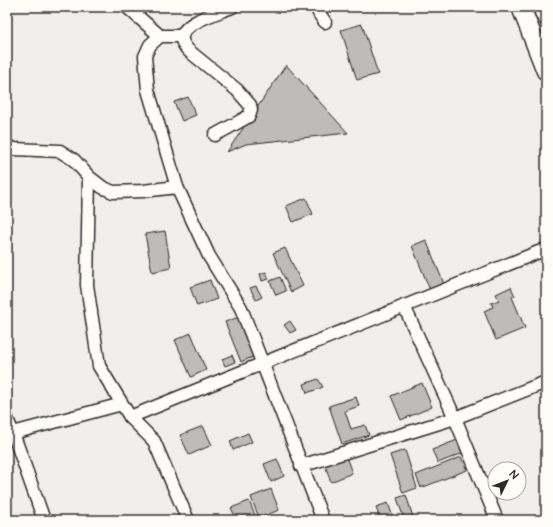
<svg xmlns="http://www.w3.org/2000/svg" width="553" height="527" font-family="'Architects Daughter',sans-serif">
<rect width="100%" height="100%" fill="#f0efeb"/>
<filter id="ink" filterUnits="userSpaceOnUse"><feTurbulence type="fractalNoise" baseFrequency=".025" numOctaves="2"/><feDisplacementMap in="SourceGraphic" scale="8" xChannelSelector="R" yChannelSelector="G"/><feConvolveMatrix kernelMatrix="1 2 1 2 8 2 1 2 1" color-interpolation-filters="sRGB"/></filter>
<g filter="url(#ink)">
<g fill="#bdbcb8" stroke="#2b2b2b">
<path d="M 362,24 L 378,74 L 357,80 L 341,30 Z"/>
<path d="M 286,65 L 348,133 L 246,144 L 227,152 Z"/>
<path d="M 188,97 L 196,115 L 182,121 L 174,102 Z"/>
<path d="M 306,198 L 313,214 L 293,222 L 286,206 Z"/>
<path d="M 165,231 L 171,268 L 152,272 L 145,234 Z"/>
<path d="M 426,240 L 444,284 L 430,290 L 412,246 Z"/>
<path d="M 285,248 L 303,286 L 291,292 L 273,253 Z"/>
<path d="M 266,272 L 269,279 L 262,281 L 260,274 Z"/>
<path d="M 280,277 L 286,291 L 276,295 L 270,281 Z"/>
<path d="M 210,280 L 217,299 L 197,306 L 190,287 Z"/>
<path d="M 256,286 L 262,297 L 256,300 L 250,288 Z"/>
<path d="M 511,287 L 515,296 L 512,297 L 525,328 L 496,340 L 484,311 L 493,307 L 491,303 L 499,300 L 496,294 Z"/>
<path d="M 239,317 L 255,356 L 241,362 L 225,322 Z"/>
<path d="M 290,321 L 296,330 L 290,333 L 284,325 Z"/>
<path d="M 191,333 L 206,370 L 191,377 L 175,340 Z"/>
<path d="M 232,355 L 235,362 L 225,366 L 222,359 Z"/>
<path d="M 318,379 L 323,387 L 307,393 L 304,384 Z"/>
<path d="M 422,383 L 432,407 L 401,420 L 391,396 Z"/>
<path d="M 356,397 L 359,406 L 345,411 L 351,429 L 365,425 L 369,435 L 342,444 L 329,406 Z"/>
<path d="M 203,426 L 212,445 L 189,455 L 180,435 Z"/>
<path d="M 248,433 L 252,442 L 233,450 L 230,441 Z"/>
<path d="M 457,440 L 463,453 L 438,463 L 432,450 Z"/>
<path d="M 405,450 L 417,488 L 403,493 L 390,455 Z"/>
<path d="M 345,454 L 352,473 L 331,482 L 325,465 Z"/>
<path d="M 461,457 L 467,470 L 421,488 L 416,475 Z"/>
<path d="M 277,459 L 284,476 L 271,482 L 264,464 Z"/>
<path d="M 271,489 L 279,510 L 259,518 L 251,497 Z"/>
<path d="M 406,495 L 413,517 L 404,519 L 397,498 Z"/>
<path d="M 249,501 L 257,520 L 237,520 L 231,508 Z"/>
<path d="M 388,503 L 394,520 L 380,520 L 376,507 Z"/>
</g>
<g fill="none" stroke-linecap="round" stroke-linejoin="round">
<g stroke="#2b2b2b" stroke-width="15">
<g id="street">
<path d="M 127,7 L 160,36"/>
<path d="M 316,7 L 320,15 L 325,22"/>
<path d="M 182,36 L 160,36 L 150,45 L 145,56 L 148,90 L 177,187 L 209,256 L 241,308 L 323,520"/>
<path d="M 215,135 L 235,124 L 249,116 L 251,110 L 250,105 L 237,90 L 189,51 C 186,48 183,44 182,40 C 179,23 220,12 232,7"/>
<path d="M 7,146 L 14,149 L 60,151 L 74,160 L 89,177 L 102,187 L 113,192 L 143,191 L 177,187"/>
<path d="M 89,177 L 87,285 L 99,366 L 130,417 L 154,441 L 188,520"/>
<path d="M 404,306 L 455,418 L 497,520"/>
<path d="M 130,417 L 546,249"/>
<path d="M 7,419 L 13,433 L 44,520"/>
<path d="M 13,433 L 122,404"/>
<path d="M 301,466 L 455,418 L 546,382"/>
</g>
</g>
<g stroke="#2b2b2b" stroke-width="21">
<g id="primary">
<path d="M 521,7 L 546,71"/>
<path d="M 542,7 L 546,16"/>
</g>
</g>
<use href="#street" stroke="#fdfcf7" stroke-width="12"/>
<use href="#primary" stroke="#fdfcf7" stroke-width="18"/>
</g>
</g>
<rect width="553" height="527" fill="none" stroke="#fdfcf7" stroke-width="24"/>
<rect x="12" y="12" width="529" height="503" fill="none" stroke="#2b2b2b" stroke-width="1.5" filter="url(#ink)"/>
<g transform="translate(507 481) rotate(47)"><circle r="19" fill="#fdfcf7" stroke="#a9a8a5"/>
<path d="M0-3L7 15L0 10L-7 15Z" fill="#2b2b2b"/>
<text y="-6" font-size="11" font-weight="bold" text-anchor="middle" fill="#2b2b2b">N</text>
</g>
</svg>
